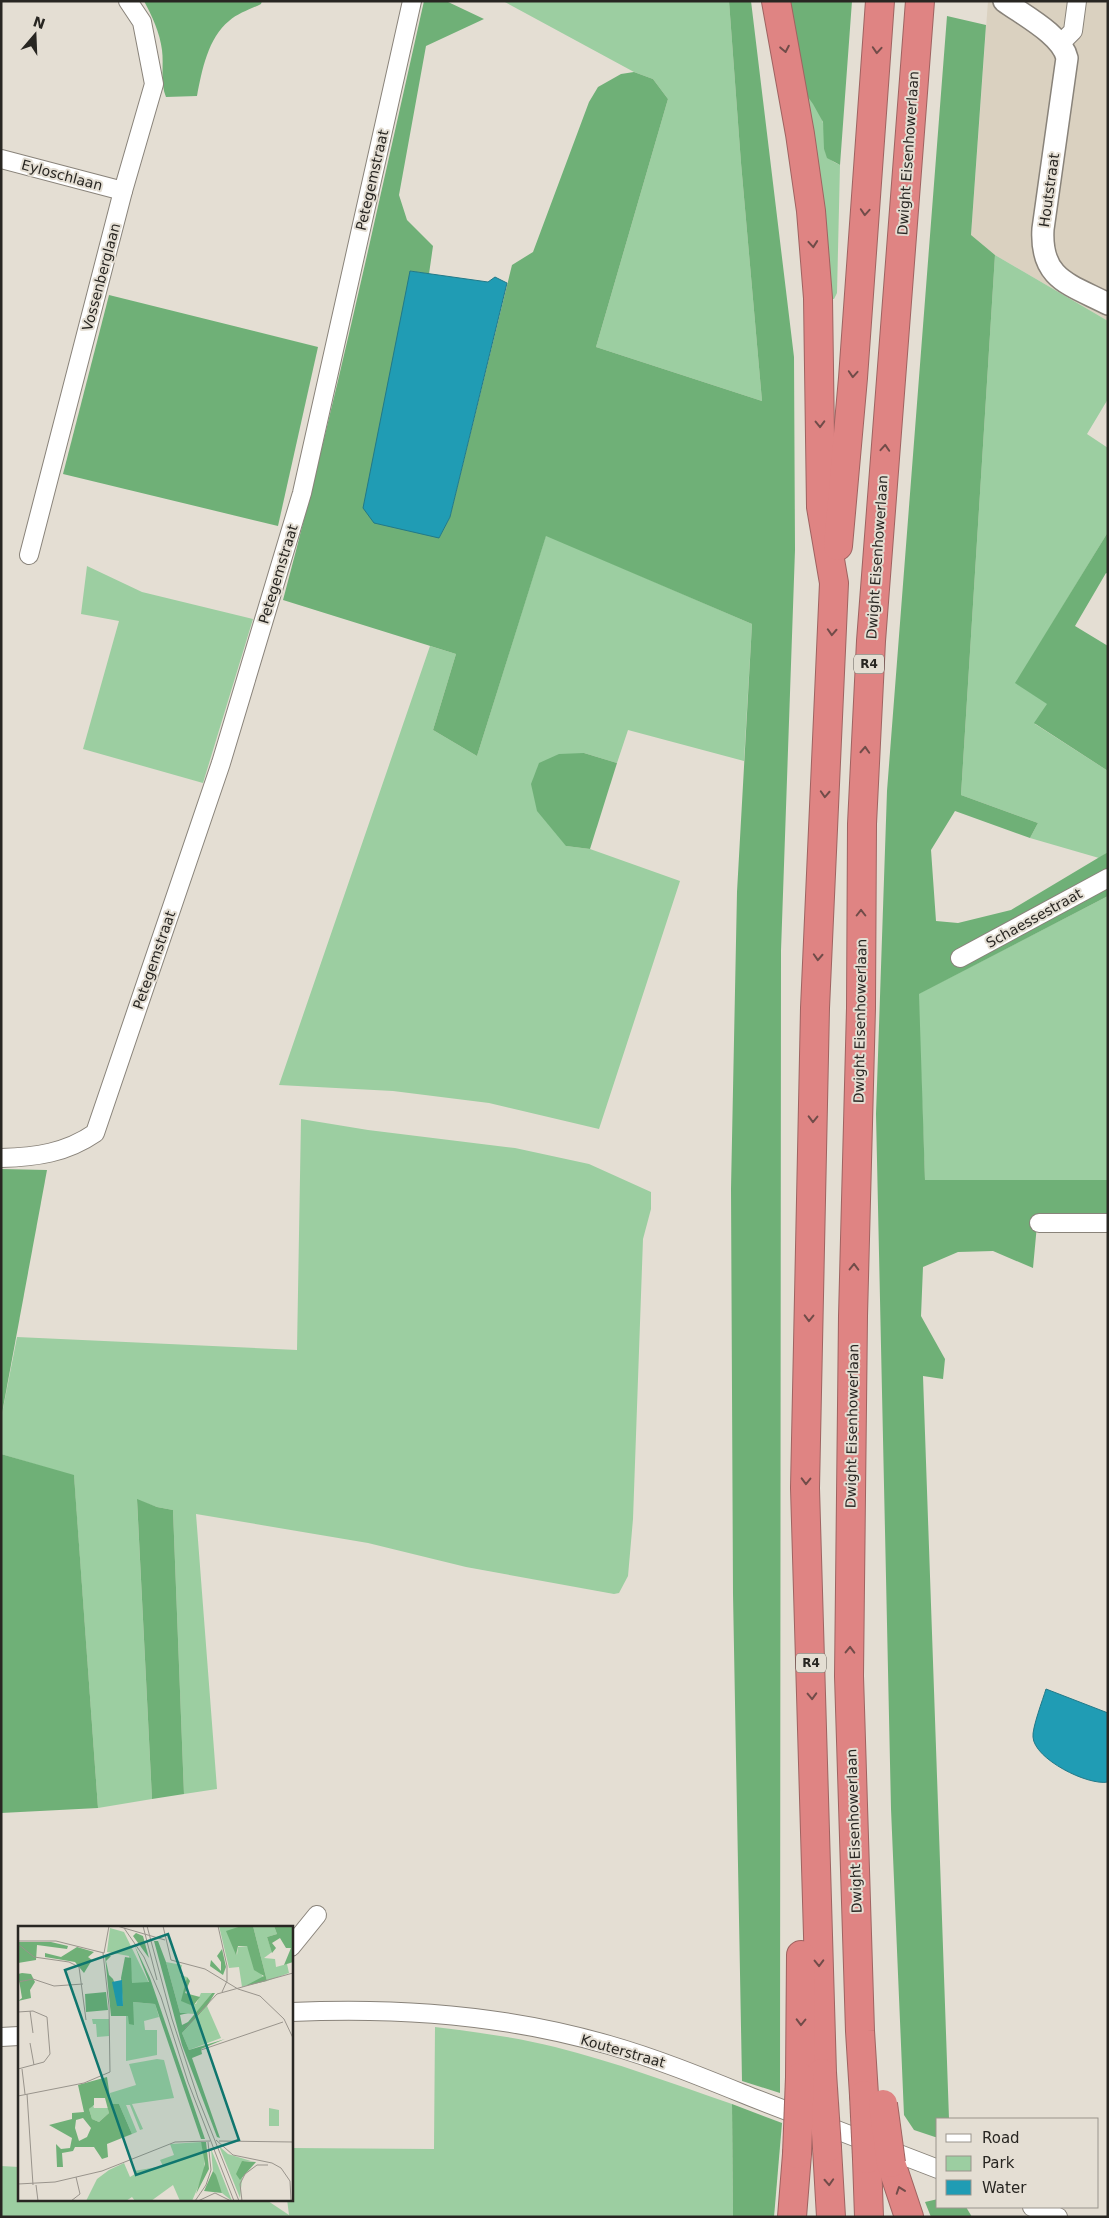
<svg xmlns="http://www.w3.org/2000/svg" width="1109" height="2218" font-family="'DejaVu Sans',sans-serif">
<rect width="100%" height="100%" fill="#e4ded3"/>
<path fill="#dad1c0" d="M 988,1 L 1108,1 L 1108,321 L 995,255 L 971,236 Z"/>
<g fill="#9ccea1">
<path d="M 503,1 L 729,1 L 741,163 L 762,401 L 596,347 L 668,99 L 653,79 L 634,72 Z"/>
<path d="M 800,86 C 808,97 820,109 823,123 C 828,141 816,155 840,165 L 837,293 L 834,299 L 826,299 Z"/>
<path d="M 995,255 L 1108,321 L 1108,399 L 1087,434 L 1108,448 L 1108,532 L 1016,683 L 1048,704 L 1035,724 L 1108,771 L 1108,852 L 1099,858 L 1030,838 L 1038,823 L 961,795 Z"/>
<path d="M 546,535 L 752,624 L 744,761 L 628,730 L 617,763 L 584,753 L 566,846 L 590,849 L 680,881 L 599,1129 L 489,1103 L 393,1091 L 279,1085 L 430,646 L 456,654 L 433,730 L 477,756 Z"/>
<path d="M 87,566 L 142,592 L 253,619 L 203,783 L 83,749 L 119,621 L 81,614 Z"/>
<path d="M 1108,896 L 1108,1180 L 925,1180 L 918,994 Z"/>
<path d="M 301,1119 L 368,1130 L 515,1148 L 589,1164 L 651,1192 L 651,1209 L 643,1239 L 633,1519 L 628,1576 L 619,1593 L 614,1594 L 466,1567 L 368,1543 L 196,1514 L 217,1789 L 184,1794 L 173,1510 L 157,1507 L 137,1500 L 152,1799 L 98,1808 L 74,1476 L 1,1454 L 1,1419 L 17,1337 L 297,1350 Z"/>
<path d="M 435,2027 C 475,2032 515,2037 555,2047 C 615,2062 674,2084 732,2104 L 733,2217 L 1,2217 L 1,2166 L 19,2167 L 19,2199 L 265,2199 L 289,2215 L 287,2199 L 291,2199 L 291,2148 L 434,2149 Z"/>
</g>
<g fill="#6fb077">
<path d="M 144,1 L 262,1 L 261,4 C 251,9 238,13 229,21 C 208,38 202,70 197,96 L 166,97 C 160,83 164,65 162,50 C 160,33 152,16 144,1 Z"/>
<path d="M 424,1 L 446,1 L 484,19 L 426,46 L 399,195 L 407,220 L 433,246 L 429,274 L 410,271 L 439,538 L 450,517 L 512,265 L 533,252 L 589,102 L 598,87 L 621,74 L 634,72 L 653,79 L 668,99 L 596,347 L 762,401 L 741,163 L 729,1 L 751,1 L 794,357 L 795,550 L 781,951 L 780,2093 L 742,2081 L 733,1594 L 731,1189 L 737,892 L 752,624 L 546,536 L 477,756 L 433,730 L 456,654 L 283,600 C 336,402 379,201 424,1 Z"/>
<path d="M 782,1 L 852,1 L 840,165 L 827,158 L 824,149 L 823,122 L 813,104 L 800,86 Z"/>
<path d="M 947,16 L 986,25 L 971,235 L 995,255 L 961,795 L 1038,823 L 1030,838 L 955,811 L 931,850 L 936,921 L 958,923 L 1011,910 L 1108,852 L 1108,896 L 919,994 L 925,1180 L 1108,1180 L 1108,1214 L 1038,1214 L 1033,1268 L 993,1251 L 958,1252 L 923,1267 L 921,1316 L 945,1359 L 943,1379 L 923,1376 L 949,2119 L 938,2119 L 938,2137 L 935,2137 L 914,2130 L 904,2115 L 891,1809 L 876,1114 L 887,791 Z"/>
<path d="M 109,295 L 318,347 L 278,526 L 63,474 Z"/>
<path d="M 1108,532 L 1108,574 L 1106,573 L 1075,626 L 1108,646 L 1108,771 L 1034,723 L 1047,704 L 1015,683 Z"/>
<path d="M 584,753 L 617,763 L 590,849 L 566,846 L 537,811 L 531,784 L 539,763 L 559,754 Z"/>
<path d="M 1,1169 L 47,1170 L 1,1419 Z"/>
<path d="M 1,1454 L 74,1475 L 98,1808 L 1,1813 Z"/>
<path d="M 137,1499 L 157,1507 L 173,1510 L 184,1794 L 152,1799 Z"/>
<path d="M 732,2104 L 782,2123 L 774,2217 L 733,2217 Z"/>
<path d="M 938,2199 L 938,2207 L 966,2207 L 972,2217 L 931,2217 L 925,2202 Z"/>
</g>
<g fill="#209cb4" stroke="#227988">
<path d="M 410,271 L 488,282 L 495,277 L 507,283 L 450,517 L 439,538 L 374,523 L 363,508 Z"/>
<path d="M 1046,1689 L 1108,1713 L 1108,1782 C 1088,1786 1034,1759 1033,1737 C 1032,1728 1043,1699 1046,1689 Z"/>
</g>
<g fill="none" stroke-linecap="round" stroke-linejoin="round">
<g stroke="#89837a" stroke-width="20">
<g id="minor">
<path d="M 1061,43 L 1073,31 L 1077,1"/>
<path d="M 1,159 L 123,191"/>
<path d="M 29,555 L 123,191 L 154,84 L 142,22 L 128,1"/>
<path d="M 960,958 L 1108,878"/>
<path d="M 1,1158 C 36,1157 66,1153 95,1133 L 221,763 L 302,493 L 412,1"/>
<path d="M 1039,1223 L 1108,1223"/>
<path d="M 291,1947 L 317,1915"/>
<path d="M 291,2012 C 398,2007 506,2015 609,2045 C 658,2059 704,2078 751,2097 C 813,2121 876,2145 938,2169"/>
<path d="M 1,2037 L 19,2036"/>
<path d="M 1032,2207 L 1058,2217"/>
</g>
</g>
<g stroke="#89837a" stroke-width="24">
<path id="tertiary" d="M 1004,1 C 1023,15 1062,35 1067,58 L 1043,229 C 1040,279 1069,284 1108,304"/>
</g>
<g stroke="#9f6361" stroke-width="30">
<g id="motorway">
<path d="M 776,1 L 800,134 L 811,211 L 818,298 L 821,507 L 834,583 L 815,1008 L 805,1488 L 822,2073"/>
<path d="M 838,546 L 853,378 L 880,1"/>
<path d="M 800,2077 L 801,1955"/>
<path d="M 864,2095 L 860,2031 L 849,1676 L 853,1316 L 861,1008 L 862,824 L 871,641 L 920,1"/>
<path d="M 827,2148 L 831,2217"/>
<path d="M 867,2159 L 869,2217"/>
<path d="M 891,2163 L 909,2217"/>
<path d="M 792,2217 L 797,2154"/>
</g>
</g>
<use href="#minor" stroke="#fff" stroke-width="18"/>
<use href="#tertiary" stroke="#fff" stroke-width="21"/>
<use href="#motorway" stroke="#df8483" stroke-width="28"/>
<g stroke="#9f6361" stroke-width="30" stroke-linecap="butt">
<g id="motorway-bridge">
<path d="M 822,2073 L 827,2148"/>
<path d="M 864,2095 L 867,2159"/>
<path d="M 883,2104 L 891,2163"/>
<path d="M 797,2154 L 800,2077"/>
</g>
</g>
<use href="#motorway-bridge" stroke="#df8483" stroke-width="28"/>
</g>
<defs><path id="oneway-chevron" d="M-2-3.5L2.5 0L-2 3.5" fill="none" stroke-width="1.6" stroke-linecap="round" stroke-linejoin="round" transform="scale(1.25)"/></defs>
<g stroke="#714c49">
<use href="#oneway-chevron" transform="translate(785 49) rotate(79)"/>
<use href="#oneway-chevron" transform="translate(877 50) rotate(94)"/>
<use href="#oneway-chevron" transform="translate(865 212) rotate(94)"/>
<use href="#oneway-chevron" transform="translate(813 244) rotate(85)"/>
<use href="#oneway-chevron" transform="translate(853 374) rotate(94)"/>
<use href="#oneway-chevron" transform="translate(820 424) rotate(89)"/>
<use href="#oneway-chevron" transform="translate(885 448) rotate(-86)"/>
<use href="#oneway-chevron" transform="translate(832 632) rotate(93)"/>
<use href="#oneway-chevron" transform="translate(865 750) rotate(-87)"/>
<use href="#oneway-chevron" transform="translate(825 794) rotate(93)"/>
<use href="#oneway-chevron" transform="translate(861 913) rotate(-90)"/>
<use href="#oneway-chevron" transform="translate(818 957) rotate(93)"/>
<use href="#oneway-chevron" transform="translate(813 1119) rotate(91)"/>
<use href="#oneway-chevron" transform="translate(854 1267) rotate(-89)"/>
<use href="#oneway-chevron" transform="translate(809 1318) rotate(91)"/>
<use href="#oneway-chevron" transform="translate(806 1481) rotate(91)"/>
<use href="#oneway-chevron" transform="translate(850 1650) rotate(-89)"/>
<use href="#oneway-chevron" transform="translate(812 1696) rotate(88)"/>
<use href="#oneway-chevron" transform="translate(819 1963) rotate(89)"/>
<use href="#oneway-chevron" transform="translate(801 2022) rotate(91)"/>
<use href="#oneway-chevron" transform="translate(829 2182) rotate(87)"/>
<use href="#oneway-chevron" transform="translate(900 2190) rotate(-109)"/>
</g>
<g text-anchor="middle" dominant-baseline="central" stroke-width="4" stroke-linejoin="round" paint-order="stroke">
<g fill="#e4ded3" stroke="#605d57" stroke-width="1">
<rect x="854" y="654.5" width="30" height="19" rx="4"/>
<rect x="796" y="1653.5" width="30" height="19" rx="4"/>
</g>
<g font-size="12" font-weight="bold" fill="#282622">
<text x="869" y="664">R4</text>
<text x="811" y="1663">R4</text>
</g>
<g font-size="14" fill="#282622" stroke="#e4ded3">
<text transform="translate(908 153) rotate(-86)">Dwight Eisenhowerlaan</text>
<text transform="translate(62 175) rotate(15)">Eyloschlaan</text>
<text transform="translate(372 180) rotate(-77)">Petegemstraat</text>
<text transform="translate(1049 190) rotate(-82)">Houtstraat</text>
<text transform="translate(101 277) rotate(-75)">Vossenberglaan</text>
<text transform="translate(877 557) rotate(-86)">Dwight Eisenhowerlaan</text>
<text transform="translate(278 574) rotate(-73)">Petegemstraat</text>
<text transform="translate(1034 918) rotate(-29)">Schaessestraat</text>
<text transform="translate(154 960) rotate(-71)">Petegemstraat</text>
<text transform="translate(860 1021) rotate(-89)">Dwight Eisenhowerlaan</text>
<text transform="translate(852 1426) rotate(-89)">Dwight Eisenhowerlaan</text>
<text transform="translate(854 1831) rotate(-92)">Dwight Eisenhowerlaan</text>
<text transform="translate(623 2051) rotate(16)">Kouterstraat</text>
</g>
</g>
<g transform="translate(18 1926)">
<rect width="275" height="275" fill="#e4ded3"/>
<path d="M 201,0 L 223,0 L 209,6 L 219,29 L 220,21 L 229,20 L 246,53 L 224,61 L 221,41 L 211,42 ZM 235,0 L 256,0 L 259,8 L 249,11 L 254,26 L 246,32 L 257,33 L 258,41 L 269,38 L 271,47 L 249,55 ZM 92,2 L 106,6 L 131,57 L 114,57 L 111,30 L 89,26 ZM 148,36 L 164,39 L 162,49 L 169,51 L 164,75 L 178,78 L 183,67 L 194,67 L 177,88 L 162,87 ZM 115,76 L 137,78 L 141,91 L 126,95 L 127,104 L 139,104 L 139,129 L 108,135 L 108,90 ZM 189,80 L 203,112 L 171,124 L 164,107 ZM 74,93 L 91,93 L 91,110 L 79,111 L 78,98 L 75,98 ZM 139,133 L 146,134 L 156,172 L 114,178 L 125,203 L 122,204 L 112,179 L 108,179 L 119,206 L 114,208 L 101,178 L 93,179 L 92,167 L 118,159 L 111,138 ZM 75,179 L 76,182 L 90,182 L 91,187 L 81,196 L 74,193 L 71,183 ZM 251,182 L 261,184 L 261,200 L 251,200 ZM 183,216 L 187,227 L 186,247 L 174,275 L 162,275 L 155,259 L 133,275 L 117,275 L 114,271 L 108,275 L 68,275 L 79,253 L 91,244 L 106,237 L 112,251 L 117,248 L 116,245 L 145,240 L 142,234 L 156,229 L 152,218 ZM 201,220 L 210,228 L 233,235 L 226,235 L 222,272 ZM 193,223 L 199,237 L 214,275 L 204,267 L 195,245 Z" fill="#9ccea1"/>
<path d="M 223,0 L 235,0 L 249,55 L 227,60 L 246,50 L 236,44 L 229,20 L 220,20 L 218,29 L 208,5 ZM 256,0 L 275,0 L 275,36 L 266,39 L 273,22 L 268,22 L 262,12 L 254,17 L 258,22 L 254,27 L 249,11 L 259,8 ZM 118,7 L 125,10 L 131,32 L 115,10 ZM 136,15 L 140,15 L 148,36 L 162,87 L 170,87 L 162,89 L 164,99 L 170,96 L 194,67 L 197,67 L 189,80 L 164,107 L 171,124 L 207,113 L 183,123 L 184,128 L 174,132 L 202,212 L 199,211 L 164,119 ZM 0,16 L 33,16 L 50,20 L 49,23 L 19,19 L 18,34 L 0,37 ZM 116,18 L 132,52 L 187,213 L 183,213 L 137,78 L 115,76 L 116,99 L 111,98 L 110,90 L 93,90 L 87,30 L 93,30 L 88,35 L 91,49 L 95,53 L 105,80 L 103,52 L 107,31 L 113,32 L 114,57 L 131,56 ZM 59,21 L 76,26 L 70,31 L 74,34 L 66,47 L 57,36 L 27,31 L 27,27 L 43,31 ZM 204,23 L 208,41 L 205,49 L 192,40 L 193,34 L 203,45 L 203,36 L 199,30 ZM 4,47 L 13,48 L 17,56 L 12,64 L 13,72 L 0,75 L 4,72 L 0,48 ZM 169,51 L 172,55 L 167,67 L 182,71 L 175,80 L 163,75 ZM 88,66 L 90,84 L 68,86 L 67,68 ZM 89,151 L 93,178 L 101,178 L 114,208 L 89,218 L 90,231 L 84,233 L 76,221 L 57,221 L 55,225 L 44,227 L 45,241 L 39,241 L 38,218 L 43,223 L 52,222 L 54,212 L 31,199 L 54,193 L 54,187 L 66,186 L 60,159 ZM 76,172 L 87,172 L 91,187 L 81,196 L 74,193 L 71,183 L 76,179 ZM 65,192 L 73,202 L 69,211 L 61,215 L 57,202 L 58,194 ZM 183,216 L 188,216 L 191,243 L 178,268 L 187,238 ZM 224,235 L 238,236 L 222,254 L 218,248 ZM 195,245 L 198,249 L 204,267 L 186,265 Z" fill="#6fb077" fill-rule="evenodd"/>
<path d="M 104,54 L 105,80 L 99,80 L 94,56 Z" fill="#209cb4"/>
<path fill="none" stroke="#99948c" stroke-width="1" d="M 99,0 L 147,14M 125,0 L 139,54M 129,0 L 154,93 L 180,172 L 221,275M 145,0 L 153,34 L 187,43 L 220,63 L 242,70 L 266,93 L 275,112M 200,0 L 209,40 L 209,55 L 204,66M 106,2 L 126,31 L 143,71 L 170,156 L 216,275M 0,15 L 38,15 L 86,27 L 91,0M 0,18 L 16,31 L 51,36 L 61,41 L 68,94M 0,56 L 15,53 L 36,60 L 65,58M 12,85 L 15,107M 0,86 L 15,85 L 29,91 L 32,128 L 26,136 L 0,143M 167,102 L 199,68 L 275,47M 12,117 L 16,139M 183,124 L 265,96M 4,143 L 7,168M 9,168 L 15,259M 0,170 L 66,157 L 92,146 L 91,80 L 85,27M 198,214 L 215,229 L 254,237 L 263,242 L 272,255 L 273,275M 201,215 L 275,216M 0,258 L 37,256 L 84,245 L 157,216 L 192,215M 18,259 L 20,275M 53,275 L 62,268 L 58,251M 177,275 L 188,259 L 193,244 L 190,216M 180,275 L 197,267 L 213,275M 224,275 L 222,258 L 227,248 L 239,239 L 250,239"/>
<path fill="#0f766e" fill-opacity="0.15" stroke="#0f766e" stroke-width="2.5" d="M 150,8 L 221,214 L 118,249 L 47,44 Z"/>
<rect width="275" height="275" fill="none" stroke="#282622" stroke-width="2.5"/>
</g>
<rect width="1109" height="2218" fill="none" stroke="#282622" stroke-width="5"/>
<rect x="936" y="2118" width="162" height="90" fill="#e4ded3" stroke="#99948c"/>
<rect x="946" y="2134" width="25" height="8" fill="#ffffff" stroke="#99948c"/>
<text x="982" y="2143" font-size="15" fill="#282622">Road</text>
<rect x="946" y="2156" width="25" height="15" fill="#9ccea1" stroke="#99948c"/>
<text x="982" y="2168" font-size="15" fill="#282622">Park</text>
<rect x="946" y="2180" width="25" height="15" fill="#209cb4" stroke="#99948c"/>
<text x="982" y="2193" font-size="15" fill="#282622">Water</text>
<g transform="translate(35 35) rotate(19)" stroke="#e4ded3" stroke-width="4" paint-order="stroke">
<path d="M0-4L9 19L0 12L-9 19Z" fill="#282622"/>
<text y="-8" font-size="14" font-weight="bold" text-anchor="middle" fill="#282622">N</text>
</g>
</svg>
